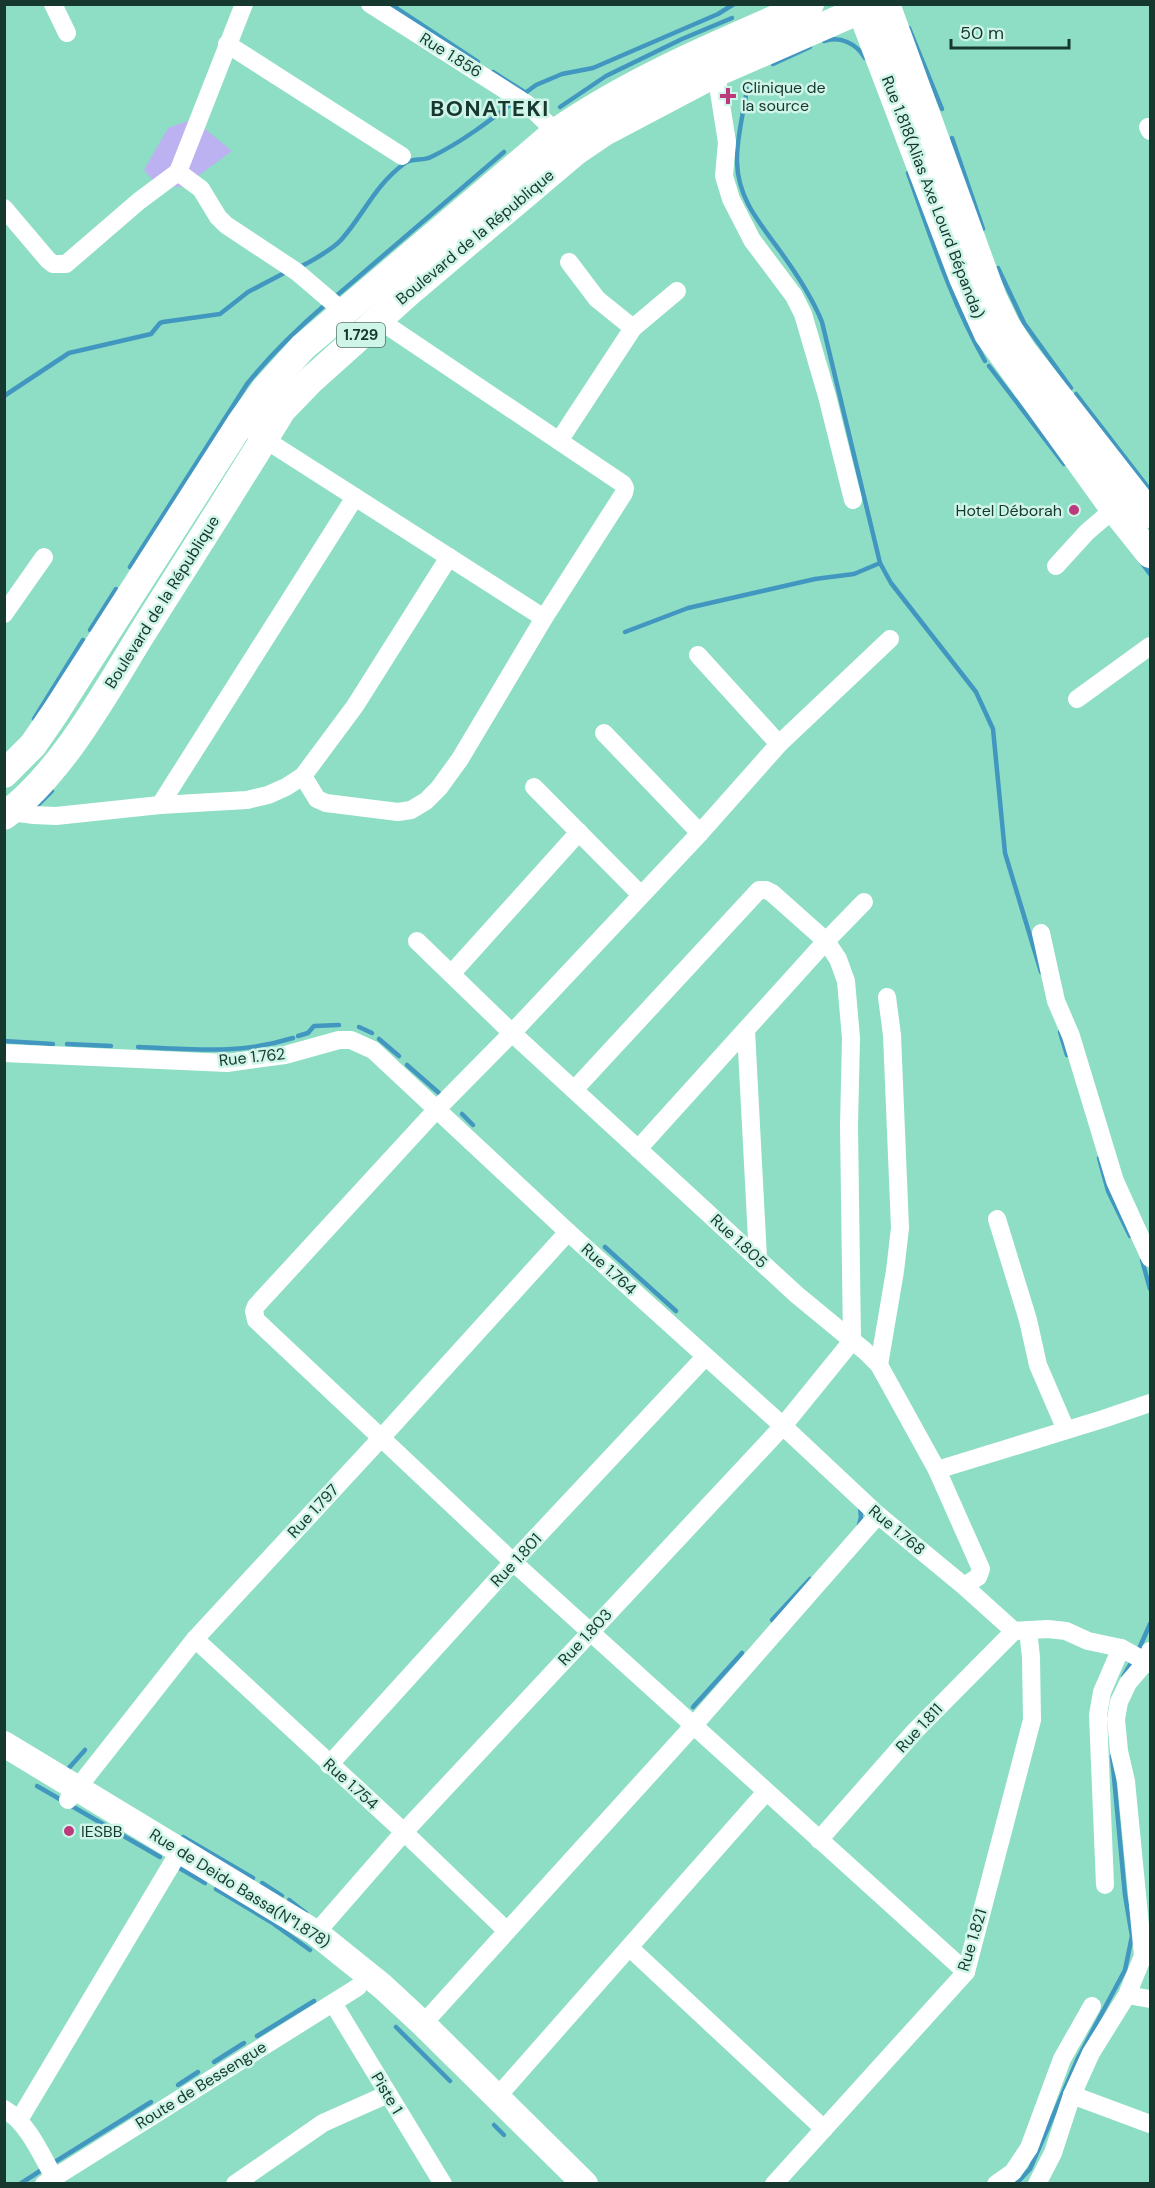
<svg xmlns="http://www.w3.org/2000/svg" width="1155" height="2188" font-family="'DM Sans',sans-serif">
<rect width="100%" height="100%" fill="#8ddec4"/>
<path fill="#bdb2f1" d="M 193,119 L 232,151 L 183,187 L 159,187 L 144,170 L 168,128 Z"/>
<g fill="none" stroke-linecap="round" stroke-linejoin="round">
<g stroke="#4297c0" stroke-width="4.5">
<path d="M 390,4 L 478,62"/>
<path d="M 909,28 L 942,109"/>
<path d="M 824,41 C 840,36 856,43 865,58"/>
<path d="M 773,64 L 810,47"/>
<path d="M 493,72 L 526,93"/>
<path d="M 747,89 C 744,110 736,141 737,162 C 738,199 759,222 780,251 C 796,273 812,297 822,322 L 880,563 L 891,583 L 976,692 L 993,729 L 1005,853 L 1041,972"/>
<path d="M 521,96 L 536,85 L 562,74 L 593,68 L 718,14 L 734,4"/>
<path d="M 560,107 L 606,76 L 682,39 L 732,18"/>
<path d="M 952,138 L 983,229"/>
<path d="M 908,173 C 931,237 951,301 985,361"/>
<path d="M 299,267 C 309,263 334,248 341,240 C 365,213 374,186 405,163 C 412,158 423,161 431,157 C 462,142 488,122 515,101"/>
<path d="M 998,268 L 1024,323 L 1071,388"/>
<path d="M 335,297 L 504,152"/>
<path d="M 989,366 L 1064,464"/>
<path d="M 1076,394 L 1150,490"/>
<path d="M 4,396 L 69,353 L 151,334 L 160,323 L 163,322 L 220,314 L 248,292 L 288,271"/>
<path d="M 1141,562 L 1150,574"/>
<path d="M 130,567 L 247,384 C 271,354 297,329 326,304"/>
<path d="M 90,630 L 116,589"/>
<path d="M 625,632 L 688,608 L 815,579 L 854,574 L 880,563"/>
<path d="M 34,719 L 83,640"/>
<path d="M 37,806 L 52,791"/>
<path d="M 359,1027 L 372,1033"/>
<path d="M 1060,1032 L 1067,1055"/>
<path d="M 298,1036 L 308,1033 L 314,1026 L 339,1025"/>
<path d="M 379,1039 L 399,1056"/>
<path d="M 4,1041 L 53,1044"/>
<path d="M 67,1044 L 111,1046"/>
<path d="M 138,1047 C 194,1049 238,1055 293,1038"/>
<path d="M 407,1065 L 439,1093"/>
<path d="M 462,1114 L 473,1125"/>
<path d="M 1099,1158 L 1108,1191 L 1130,1236"/>
<path d="M 605,1247 L 676,1311"/>
<path d="M 1142,1260 L 1150,1289"/>
<path d="M 859,1525 L 861,1517 L 860,1507"/>
<path d="M 772,1620 L 810,1579"/>
<path d="M 1138,1651 L 1150,1624"/>
<path d="M 1123,1677 L 1134,1658"/>
<path d="M 693,1707 L 742,1653"/>
<path d="M 63,1770 L 68,1769 L 85,1750"/>
<path d="M 37,1786 L 160,1857"/>
<path d="M 183,1837 L 253,1878"/>
<path d="M 176,1866 L 205,1883"/>
<path d="M 262,1883 L 282,1896"/>
<path d="M 216,1889 L 271,1922 L 310,1950"/>
<path d="M 289,1900 L 306,1913"/>
<path d="M 396,2027 L 450,2081"/>
<path d="M 257,2036 L 314,2001"/>
<path d="M 214,2062 L 244,2043"/>
<path d="M 178,2085 L 198,2072"/>
<path d="M 494,2125 L 504,2135"/>
<path d="M 50,2165 L 151,2102"/>
<path d="M 20,2184 L 43,2169"/>
<path d="M 1016,2184 L 1030,2169 L 1078,2058 L 1125,1970 L 1132,1936 L 1125,1895 L 1112,1756"/>
</g>
<g stroke="#fff" stroke-width="18">
<path d="M 53,4 L 67,33"/>
<path d="M 370,4 L 527,104 L 556,132"/>
<path d="M 227,44 L 402,156"/>
<path d="M 716,73 L 727,142 L 724,176 L 731,199 L 752,240 L 794,296 L 803,314 L 827,396 L 853,500"/>
<path d="M 1148,127 L 1150,131"/>
<path d="M 178,172 L 201,189 L 218,217 L 226,225 L 297,272 L 345,313"/>
<path d="M 178,172 L 244,4"/>
<path d="M 4,208 L 48,260 L 53,264 L 66,264 L 139,201 L 178,172"/>
<path d="M 569,262 L 597,299 L 633,328"/>
<path d="M 255,433 L 544,618"/>
<path d="M 559,441 L 633,328 L 677,291"/>
<path d="M 1056,566 L 1087,532 L 1114,509"/>
<path d="M 4,614 L 44,557"/>
<path d="M 890,639 L 779,744 L 700,833 L 512,1033 L 437,1109 L 256,1306 L 254,1311 L 256,1320 L 513,1562 L 966,1972"/>
<path d="M 698,655 L 779,744"/>
<path d="M 1077,699 L 1150,646"/>
<path d="M 604,733 L 700,833"/>
<path d="M 303,776 L 317,799 L 326,803 L 398,812 L 411,810 L 426,801 L 439,788 L 460,759 L 544,618 L 624,493 L 625,488 L 623,484 L 379,320"/>
<path d="M 534,787 L 641,895"/>
<path d="M 160,805 L 355,497"/>
<path d="M 5,809 L 11,812 L 34,815 L 56,816 L 160,805 L 247,800 L 268,795 L 286,787 L 303,776 L 355,706 L 449,557"/>
<path d="M 1041,933 L 1056,1001 L 1071,1036 L 1115,1181 L 1150,1258"/>
<path d="M 417,941 L 512,1033 L 797,1295 L 865,1351 L 879,1365 L 937,1470 L 981,1569 L 978,1577 L 964,1586"/>
<path d="M 452,973 L 579,832"/>
<path d="M 746,1031 L 758,1258"/>
<path d="M 4,1053 L 227,1063 L 285,1055 L 339,1040 L 351,1040 L 373,1050 L 568,1232 L 783,1426 L 878,1515 L 964,1586 L 1014,1631"/>
<path d="M 638,1149 L 826,941 L 864,902"/>
<path d="M 997,1219 L 1028,1320 L 1038,1365 L 1066,1430"/>
<path d="M 879,1365 L 895,1271 L 900,1228 L 892,1035 L 887,997"/>
<path d="M 937,1470 L 1103,1419 L 1150,1403"/>
<path d="M 195,1639 L 404,1832 L 507,1931"/>
<path d="M 329,1765 L 513,1562 L 705,1357"/>
<path d="M 68,1800 L 195,1639 L 382,1437 L 568,1232"/>
<path d="M 819,1840 L 914,1732 L 1014,1631 L 1048,1629 L 1066,1631 L 1088,1641 L 1121,1648 L 1150,1664"/>
<path d="M 1105,1885 L 1098,1715 L 1102,1692 L 1121,1648"/>
<path d="M 316,1933 L 404,1832 L 783,1426 L 852,1341 L 849,1126 L 851,1038 L 846,981 L 838,959 L 826,941 L 772,893 L 766,890 L 759,890 L 574,1090"/>
<path d="M 630,1948 L 824,2129"/>
<path d="M 1127,1995 L 1150,1999"/>
<path d="M 333,2003 L 443,2184"/>
<path d="M 423,2024 L 694,1725 L 878,1515"/>
<path d="M 1072,2095 L 1150,2124"/>
<path d="M 497,2097 L 766,1792"/>
<path d="M 4,2109 C 29,2124 40,2153 54,2177"/>
<path d="M 19,2120 L 173,1862"/>
<path d="M 44,2184 L 358,1987"/>
<path d="M 235,2184 L 323,2123 L 388,2094"/>
<path d="M 774,2184 L 966,1972 L 1032,1720 L 1031,1657 L 1028,1630"/>
<path d="M 996,2184 L 1013,2172 L 1029,2148 L 1062,2059 L 1092,2006"/>
<path d="M 1037,2184 L 1053,2153 L 1072,2095 L 1091,2053 L 1127,1995 L 1143,1956 L 1126,1781 L 1119,1751 L 1116,1719 L 1119,1702 L 1128,1683 L 1146,1662 L 1150,1651"/>
</g>
<path stroke="#fff" stroke-width="26" d="M 4,1744 L 316,1933 L 382,1986 L 423,2024 L 585,2184"/>
<g stroke="#fff" stroke-width="28">
<path d="M 859,4 L 963,278 L 988,334 L 1114,509 L 1150,554"/>
<path d="M 886,4 L 993,298 L 1006,325 L 1022,350 L 1150,514"/>
<path d="M 4,774 L 33,745 L 55,713 L 240,424 L 265,389 L 303,347 L 556,132 C 634,78 723,42 810,4"/>
<path d="M 4,816 C 61,774 104,695 141,635 C 188,560 236,486 282,410 L 311,380 L 408,293 L 575,152 L 606,131 L 716,73 L 874,4"/>
</g>
</g>
<g fill="#bc397e" stroke="#cff5e8" stroke-width="2">
<path d="M725 87h6v6h6v6h-6v6h-6v-6h-6v-6h6z"/>
<circle cx="1074" cy="510" r="6"/>
<circle cx="69" cy="1831" r="6"/>
</g>
<g text-anchor="middle" dominant-baseline="central" stroke-width="5" stroke-linejoin="round" paint-order="stroke">
<rect fill="#cff5e8" stroke="#4e7166" stroke-width="1.5" x="337" y="323" width="48" height="24" rx="4.5"/>
<g font-size="15" font-weight="bold" fill="#16382f">
<text x="361" y="335">1.729</text>
</g>
<g font-size="16" fill="#16382f" stroke="#cff5e8">
<text transform="translate(451 55) rotate(32)">Rue 1.856</text>
<text transform="translate(933 197) rotate(69)">Rue 1.818(Alias Axe Lourd Bépanda)</text>
<text transform="translate(475 237) rotate(-40)">Boulevard de la République</text>
<text transform="translate(162 602) rotate(-58)">Boulevard de la République</text>
<text transform="translate(252 1057) rotate(-6)">Rue 1.762</text>
<text transform="translate(739 1241) rotate(43)">Rue 1.805</text>
<text transform="translate(609 1269) rotate(42)">Rue 1.764</text>
<text transform="translate(313 1511) rotate(-47)">Rue 1.797</text>
<text transform="translate(897 1530) rotate(40)">Rue 1.768</text>
<text transform="translate(516 1560) rotate(-47)">Rue 1.801</text>
<text transform="translate(585 1637) rotate(-47)">Rue 1.803</text>
<text transform="translate(919 1728) rotate(-47)">Rue 1.811</text>
<text transform="translate(351 1784) rotate(42)">Rue 1.754</text>
<text transform="translate(240 1888) rotate(32)">Rue de Deido Bassa(N°1.878)</text>
<text transform="translate(972 1940) rotate(-73)">Rue 1.821</text>
<text transform="translate(201 2085) rotate(-32)">Route de Bessengue</text>
<text transform="translate(387 2093) rotate(59)">Piste 1</text>
</g>
<g font-size="16" fill="#16382f" stroke="#cff5e8" text-anchor="start">
<text x="742" y="87">Clinique de<tspan x="742" dy="18">la source</tspan></text>
<text x="1062" y="510" text-anchor="end">Hotel Déborah</text>
<text x="81" y="1831">IESBB</text>
</g>
<g font-size="22" font-weight="bold" letter-spacing="1.5" fill="#16382f" stroke="#cff5e8">
<text x="490" y="108">BONATEKI</text>
</g>
</g>
<rect width="1155" height="2188" fill="none" stroke="#16382f" stroke-width="12"/>
<path d="M951 39v9h118v-9" fill="none" stroke="#16382f" stroke-width="3"/>
<text x="960" y="39" font-size="18" fill="#16382f" stroke="#cff5e8" stroke-width="4.5" paint-order="stroke">50 m</text>
</svg>
